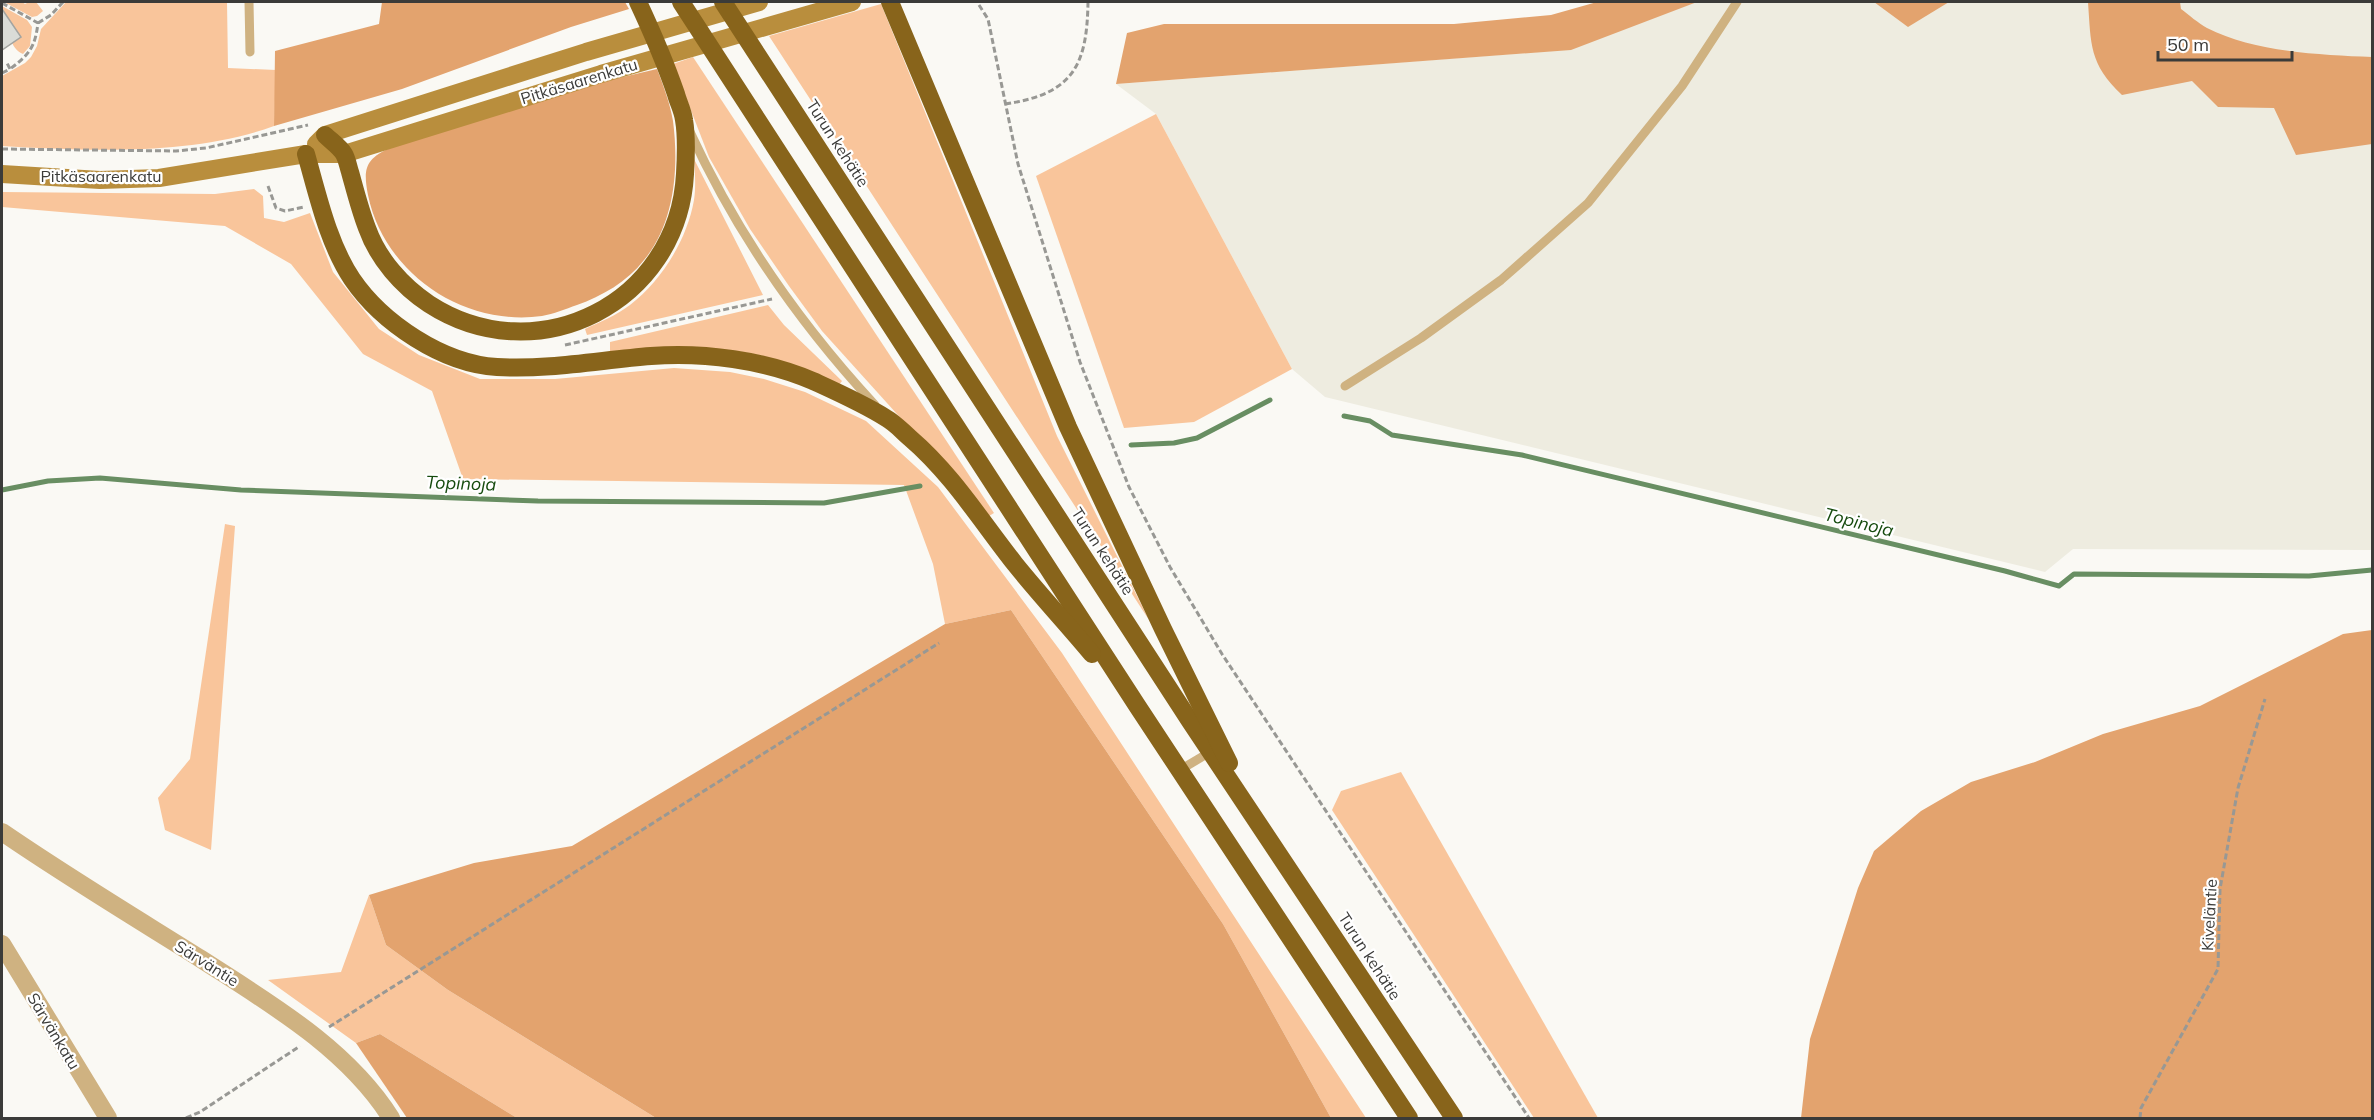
<svg xmlns="http://www.w3.org/2000/svg" width="2374" height="1120" font-family="Mulish,sans-serif">
<rect width="100%" height="100%" fill="#faf9f4"/>
<path fill="#eeece0" d="M 1696,2 L 2372,2 L 2372,550 L 2073,549 L 2045,572 L 1325,397 L 1292,369 L 1156,114 L 1116,84 L 1564,50 Z"/>
<g fill="#f9c59b">
<path d="M 4,2 L 22,2 L 25,4 L 29,2 L 36,2 L 43,11 L 37,16 L 32,17 Z"/>
<path d="M 66,2 L 227,2 L 228,68 L 276,70 L 274,126 C 193,156 87,151 2,146 L 2,76 L 25,63 L 31,57 L 37,46 L 41,29 Z"/>
<path d="M 881,4 L 1057,436 L 1149,620 L 769,36 Z"/>
<path d="M 2,6 L 27,20 L 32,27 L 30,46 L 23,54 C 9,48 9,30 7,17 L 2,21 Z"/>
<path d="M 693,57 L 994,513 L 989,516 L 822,331 L 789,286 L 750,229 L 709,157 L 673,64 Z"/>
<path d="M 1156,114 L 1292,369 L 1194,422 L 1124,428 L 1036,176 Z"/>
<path d="M 694,159 L 763,295 L 587,335 L 585,329 C 600,322 617,315 630,305 C 662,280 687,240 694,200 C 696,187 695,172 694,159 Z"/>
<path d="M 254,189 L 263,196 L 264,218 L 284,222 L 310,213 L 333,272 L 379,329 L 419,355 L 480,379 L 555,379 L 674,368 L 730,372 L 764,379 L 805,392 L 866,421 L 938,487 L 1062,653 L 1366,1118 L 1331,1118 L 1223,924 L 1011,610 L 945,624 L 933,564 L 904,485 L 463,479 L 432,391 L 363,354 L 291,264 L 225,226 L 2,207 L 2,192 L 215,194 Z"/>
<path d="M 768,305 L 784,325 L 842,381 L 839,385 C 755,342 701,346 610,352 L 610,342 Z"/>
<path d="M 225,524 L 235,526 L 211,850 L 165,830 L 158,798 L 190,759 Z"/>
<path d="M 1401,772 L 1598,1118 L 1534,1118 L 1332,810 L 1341,791 Z"/>
<path d="M 369,895 L 386,945 L 448,990 L 656,1118 L 517,1118 L 380,1034 L 356,1043 L 268,980 L 341,972 Z"/>
</g>
<g fill="#e3a36e">
<path d="M 382,2 L 625,2 L 629,9 L 571,27 L 402,89 L 274,126 L 275,51 L 379,24 Z"/>
<path d="M 1597,2 L 1697,2 L 1571,50 L 1116,84 L 1127,33 L 1164,24 L 1454,24 L 1551,15 Z"/>
<path d="M 1874,2 L 1949,2 L 1908,27 Z"/>
<path d="M 2088,2 L 2180,2 L 2181,9 C 2189,15 2198,23 2207,28 C 2254,52 2320,55 2372,57 L 2372,144 L 2296,155 L 2274,108 L 2218,107 L 2192,81 L 2122,95 C 2089,64 2091,44 2088,2 Z"/>
<path d="M 657,69 C 663,85 670,103 673,121 C 679,167 675,223 644,260 C 627,282 602,296 577,305 C 565,309 554,314 542,316 C 463,327 384,273 368,195 C 363,169 365,159 390,148 L 593,84 Z"/>
<path d="M 1011,610 L 1223,924 L 1331,1118 L 656,1118 L 448,990 L 386,945 L 369,895 L 474,863 L 572,846 L 945,624 Z"/>
<path d="M 2372,630 L 2372,1118 L 1801,1118 L 1810,1039 L 1858,888 L 1874,851 L 1921,811 L 1971,782 L 2035,762 L 2103,734 L 2200,706 L 2343,634 Z"/>
<path d="M 380,1034 L 517,1118 L 407,1118 L 356,1043 Z"/>
</g>
<g fill="none" stroke-linecap="round" stroke-linejoin="round">
<g stroke="#688e62" stroke-width="5">
<path d="M 1344,416 L 1370,421 L 1392,435 L 1522,455 L 2005,571 L 2059,586 L 2074,574 L 2309,576 L 2372,570"/>
<path d="M 1131,445 L 1174,443 L 1197,438 L 1270,400"/>
<path d="M 2,490 L 48,481 L 100,478 L 241,490 L 538,501 L 824,503 L 920,486"/>
</g>
</g>
<path fill="#dadcd7" stroke="#a3a4a0" stroke-width="1.5" d="M 2,9 L 21,37 L 2,50 Z"/>
<g fill="none" stroke-linecap="round" stroke-linejoin="round">
<g stroke="#989894" stroke-width="3" stroke-dasharray="6 3" stroke-linecap="butt">
<path d="M 2,3 L 38,23 C 35,47 30,54 10,69"/>
<path d="M 979,5 L 988,19 L 1018,164 L 1080,362 L 1129,487 L 1170,567 L 1222,654 L 1529,1118"/>
<path d="M 38,23 L 51,15 L 63,2"/>
<path d="M 2,73 L 10,69 L 6,61"/>
<path d="M 1005,104 C 1073,94 1087,66 1088,2"/>
<path d="M 2,149 L 176,151 L 206,148 L 308,125"/>
<path d="M 268,186 L 276,208 L 285,211 L 304,207"/>
<path d="M 565,345 L 772,299"/>
<path d="M 329,1027 L 939,643"/>
<path d="M 186,1118 L 200,1112 L 300,1046"/>
<path d="M 2140,1118 L 2141,1108 L 2218,969 L 2220,889 L 2238,788 L 2265,699"/>
</g>
<g stroke="#cfb281" stroke-width="9">
<path d="M 249,2 L 250,52"/>
<path d="M 690,132 C 736,232 801,325 875,405"/>
<path d="M 1345,386 L 1421,338 L 1501,280 L 1588,203 L 1682,86 L 1737,2"/>
<path d="M 1180,770 L 1210,752"/>
</g>
<g stroke="#cfb281" stroke-width="18">
<path d="M 2,832 C 66,876 134,917 201,959 C 269,1003 347,1048 391,1118"/>
<path d="M 2,944 L 108,1118"/>
</g>
<g stroke="#b98e3d" stroke-width="18">
<path d="M 316,144 L 325,135 L 586,52 L 759,2"/>
<path d="M 2,174 L 100,180 L 159,178 L 306,154 L 344,154 L 601,74 L 852,2"/>
</g>
<g stroke="#88641b" stroke-width="18">
<path d="M 681,2 L 1138,707 L 1409,1118"/>
<path d="M 723,2 L 1190,721 L 1454,1118"/>
<path d="M 890,2 L 1068,427 L 1163,629 L 1229,763"/>
<path d="M 325,135 C 331,141 340,147 344,154 C 347,159 348,166 350,172 C 355,190 360,210 367,228 C 378,259 402,286 429,304 C 537,374 678,303 685,174 C 686,157 687,137 684,120 C 683,111 678,102 676,94 C 665,62 652,32 638,2"/>
<path d="M 306,154 C 318,196 328,243 352,279 C 382,323 443,364 497,367 C 549,370 600,360 651,356 C 704,352 764,360 813,381 C 837,392 864,404 886,418 C 895,423 902,431 910,438 C 952,474 981,521 1015,564 C 1040,595 1067,624 1092,654"/>
</g>
</g>
<g text-anchor="middle" dominant-baseline="central" stroke-width="4.5" stroke-linejoin="round" paint-order="stroke">
<g font-size="16" fill="#3b3b39" stroke="#fff">
<text transform="translate(579 81) rotate(-17)">Pitkäsaarenkatu</text>
<text transform="translate(838 143) rotate(57)">Turun kehätie</text>
<text x="101" y="176">Pitkäsaarenkatu</text>
<text transform="translate(1103 551) rotate(57)">Turun kehätie</text>
<text transform="translate(2209 915) rotate(-87)">Kiveläntie</text>
<text transform="translate(1370 956) rotate(57)">Turun kehätie</text>
<text transform="translate(207 963) rotate(32)">Särväntie</text>
<text transform="translate(54 1031) rotate(59)">Särvänkatu</text>
</g>
<g font-size="18" font-style="italic" fill="#164b0e" stroke="#fff">
<text transform="translate(461 483) rotate(2)">Topinoja</text>
<text transform="translate(1859 522) rotate(14)">Topinoja</text>
</g>
</g>
<rect width="2374" height="1120" fill="none" stroke="#3b3b39" stroke-width="6"/>
<path d="M2158 51v9h134v-9" fill="none" stroke="#3b3b39" stroke-width="3"/>
<text x="2167" y="51" font-size="18" fill="#3b3b39" stroke="#ffffff" stroke-width="4.5" paint-order="stroke">50 m</text>
</svg>
